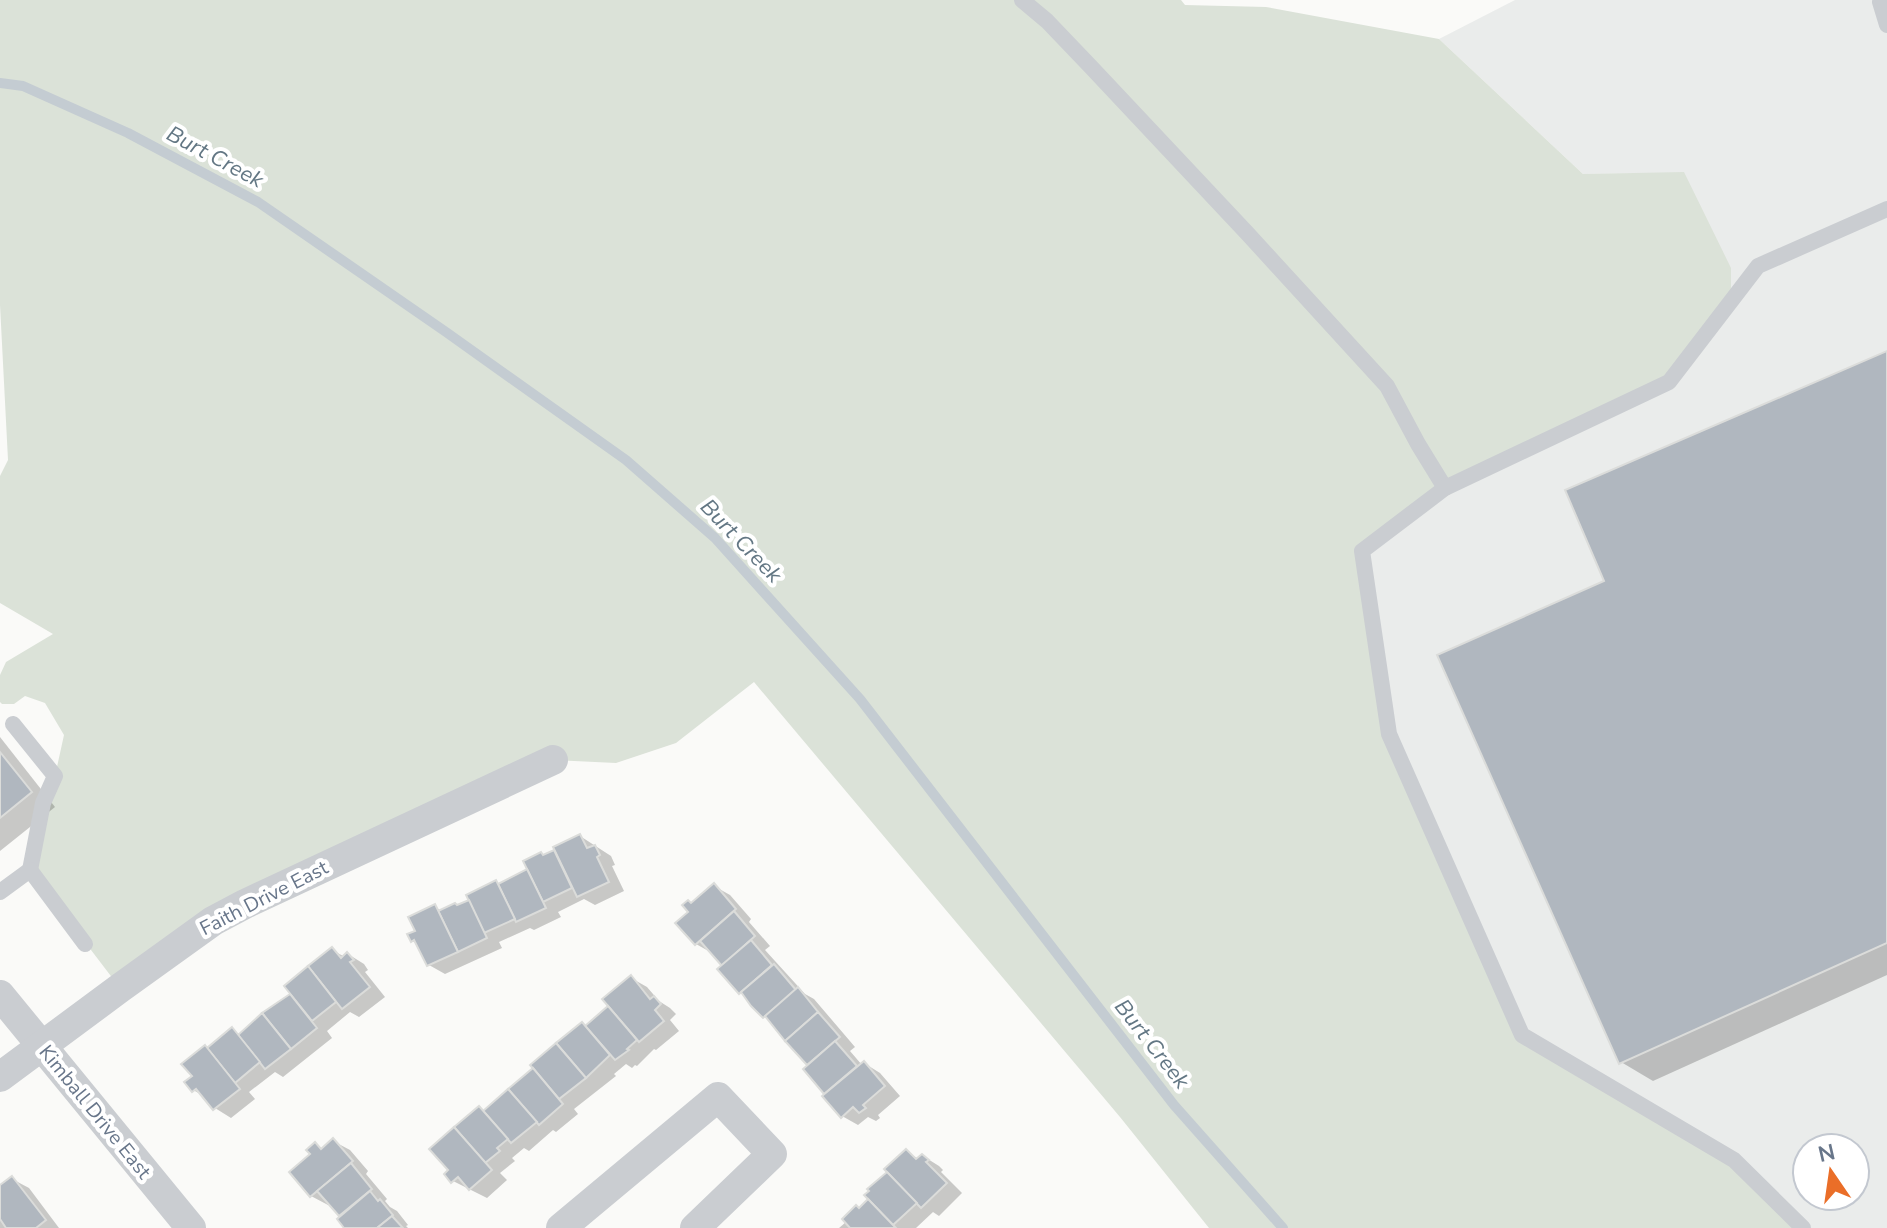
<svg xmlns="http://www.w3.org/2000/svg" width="1887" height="1228" font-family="'Nunito Sans',sans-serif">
<rect width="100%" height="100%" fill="#fafaf8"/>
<path fill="#eaeceb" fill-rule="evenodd" d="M 1515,0 L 1887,0 L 1887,1228 L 1803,1228 L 1522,1035 L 1389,734 L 1362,551 L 1684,173 L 1583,174 L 1439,39 ZM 1807,1148 L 1855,1148 L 1855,1196 L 1807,1196 Z"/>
<path fill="#dbe2d8" d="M 0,0 L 1181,0 L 1185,5 L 1266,7 L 1439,39 L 1583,174 L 1684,172 L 1731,268 L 1731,300 L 1669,382 L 1445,488 L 1362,551 L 1389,734 L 1523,1035 L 1734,1160 L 1803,1228 L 1209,1228 L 1120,1117 L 754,682 L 676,743 L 616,763 L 553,760 L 245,904 L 120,988 L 30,870 L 55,776 L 64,735 L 45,703 L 25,696 L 14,704 L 2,704 L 0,702 L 0,675 L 6,662 L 53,634 L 0,603 L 0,476 L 8,460 L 0,305 Z"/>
<g fill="#0003">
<path d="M 1887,353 L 1887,975 L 1653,1081 L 1621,1062 L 1607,582 Z"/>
<path d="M 0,737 L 55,807 L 0,851 Z"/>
<path d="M 580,836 L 611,856 L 615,865 L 612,866 L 624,891 L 595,905 L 584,899 L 558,912 L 561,917 L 534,930 L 530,928 L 499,942 L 502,948 L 445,974 L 429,965 L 419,944 L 412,941 L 435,907 L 442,911 L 458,907 L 496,883 L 499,884 L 530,870 L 545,856 Z"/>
<path d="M 714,886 L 730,895 L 751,919 L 749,922 L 770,946 L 765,950 L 805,994 L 814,999 L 855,1047 L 850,1051 L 862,1065 L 864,1063 L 880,1073 L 900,1096 L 878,1115 L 880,1118 L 876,1121 L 868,1117 L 858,1125 L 842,1116 L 827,1094 L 806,1069 L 810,1066 L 771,1021 L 764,1016 L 746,996 L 740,993 L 724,966 L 712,953 L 696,944 L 690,912 L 692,904 Z"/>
<path d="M 332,950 L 345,957 L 348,954 L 364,964 L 368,970 L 365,972 L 385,997 L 359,1017 L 350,1012 L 327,1031 L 332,1038 L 283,1077 L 275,1072 L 249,1092 L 255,1099 L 231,1118 L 215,1108 L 206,1097 L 193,1090 L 194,1076 L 208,1049 L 232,1030 L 241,1035 L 263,1015 L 293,994 L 291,982 Z"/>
<path d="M 631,978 L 647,987 L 659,1001 L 670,1008 L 676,1014 L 670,1020 L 679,1031 L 656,1050 L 654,1049 L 637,1066 L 635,1065 L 632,1068 L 626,1064 L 614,1074 L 616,1076 L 574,1109 L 578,1114 L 556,1132 L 553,1130 L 529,1151 L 524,1148 L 512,1158 L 515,1161 L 500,1173 L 507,1180 L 487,1198 L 453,1181 L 479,1108 L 485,1112 L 611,1007 Z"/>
<path d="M 333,1141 L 350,1150 L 368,1171 L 366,1174 L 387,1199 L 385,1201 L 390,1207 L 397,1211 L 408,1225 L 406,1226 L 408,1228 L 347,1228 L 341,1217 L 330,1203 L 328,1205 L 311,1196 L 313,1155 L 315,1145 L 323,1149 Z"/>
<path d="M 906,1152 L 919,1159 L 923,1156 L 939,1166 L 943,1170 L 941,1172 L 962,1193 L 939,1216 L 933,1212 L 916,1228 L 839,1228 L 860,1210 Z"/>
<path d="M 12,1179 L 29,1188 L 59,1228 L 0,1228 L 0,1188 Z"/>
</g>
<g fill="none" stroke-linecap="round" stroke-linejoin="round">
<path stroke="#c4ccd2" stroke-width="10" d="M 0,83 L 23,86 L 128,133 L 258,202 L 446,332 L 626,460 L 715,538 L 860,699 L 1174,1105 L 1283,1228"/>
</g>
<g fill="#b0b7bf" stroke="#dbdcda" stroke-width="2">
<path d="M 1887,351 L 1887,943 L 1619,1064 L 1437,655 L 1604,581 L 1565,490 Z"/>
<path d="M 0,752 L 32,792 L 0,818 Z"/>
<path d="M 580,834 L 587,848 L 595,845 L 600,855 L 597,857 L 609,882 L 577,897 L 553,847 Z"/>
<path d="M 554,850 L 572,888 L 543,902 L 523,861 L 541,852 L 543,855 Z"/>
<path d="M 527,869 L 546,908 L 516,922 L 498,884 Z"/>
<path d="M 496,880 L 515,919 L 484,933 L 466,895 Z"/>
<path d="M 714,883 L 736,909 L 695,945 L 675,923 L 688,912 L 682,905 L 688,900 L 691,903 Z"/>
<path d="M 469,900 L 487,938 L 458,952 L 438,911 L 455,903 L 457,905 Z"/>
<path d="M 435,904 L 458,952 L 427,966 L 414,940 L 411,942 L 407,934 L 415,931 L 408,917 Z"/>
<path d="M 734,911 L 755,936 L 722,966 L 700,941 Z"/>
<path d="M 751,940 L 772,965 L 739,994 L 717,969 Z"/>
<path d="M 332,947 L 341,958 L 347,952 L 354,960 L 350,962 L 370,987 L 342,1009 L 308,966 Z"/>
<path d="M 774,964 L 796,990 L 763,1018 L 751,1006 L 741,992 Z"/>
<path d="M 308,966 L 336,1002 L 312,1021 L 284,986 Z"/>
<path d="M 631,975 L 650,999 L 654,996 L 661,1004 L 655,1010 L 664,1021 L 639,1042 L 602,999 Z"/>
<path d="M 798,987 L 818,1012 L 785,1041 L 765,1016 Z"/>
<path d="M 290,994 L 317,1028 L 291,1049 L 262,1013 Z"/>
<path d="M 608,1006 L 637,1040 L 627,1049 L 629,1050 L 615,1060 L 585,1026 Z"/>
<path d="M 818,1012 L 840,1037 L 807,1065 L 785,1041 Z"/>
<path d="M 262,1013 L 291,1049 L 265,1069 L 238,1035 Z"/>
<path d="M 582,1022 L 610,1055 L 586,1078 L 556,1043 Z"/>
<path d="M 232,1027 L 260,1062 L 235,1083 L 207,1048 Z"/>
<path d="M 835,1041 L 857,1066 L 824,1094 L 803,1069 Z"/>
<path d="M 556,1043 L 586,1078 L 559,1099 L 530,1065 Z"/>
<path d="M 205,1045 L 240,1089 L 213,1110 L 196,1089 L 192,1092 L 184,1082 L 192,1076 L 181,1064 Z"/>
<path d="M 864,1061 L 885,1086 L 863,1105 L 866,1108 L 859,1113 L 853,1107 L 841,1118 L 822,1096 Z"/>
<path d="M 533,1068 L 563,1104 L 539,1125 L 508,1089 Z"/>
<path d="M 508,1089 L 537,1122 L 511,1143 L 483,1111 Z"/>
<path d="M 479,1106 L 508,1139 L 497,1148 L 500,1151 L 485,1163 L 454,1127 Z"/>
<path d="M 454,1127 L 492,1170 L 469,1190 L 458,1177 L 451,1183 L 444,1174 L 448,1170 L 429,1149 Z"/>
<path d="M 333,1138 L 353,1161 L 310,1197 L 289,1172 L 310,1154 L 306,1150 L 315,1142 L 321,1149 Z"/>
<path d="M 906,1149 L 916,1159 L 922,1154 L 929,1160 L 926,1162 L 947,1183 L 921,1208 L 884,1169 Z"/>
<path d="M 351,1163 L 372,1189 L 339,1216 L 317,1191 Z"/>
<path d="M 887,1172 L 917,1203 L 893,1225 L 864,1195 L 869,1191 L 867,1189 Z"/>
<path d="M 12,1176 L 46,1220 L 36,1228 L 6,1228 L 0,1219 L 0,1185 Z"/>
<path d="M 370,1191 L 378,1201 L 380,1199 L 393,1215 L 377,1228 L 344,1228 L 337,1219 Z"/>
<path d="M 868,1199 L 893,1225 L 896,1228 L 850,1228 L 842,1219 L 856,1205 L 859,1208 Z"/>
<path d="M 392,1216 L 403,1228 L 377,1228 Z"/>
</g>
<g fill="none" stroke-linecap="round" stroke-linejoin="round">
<g stroke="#cacdd1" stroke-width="16">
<path d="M 1022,0 L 1047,21 L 1091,67 L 1247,233 L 1387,386 L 1418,444 L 1445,488"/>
<path d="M 1886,0 L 1880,2 L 1887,25"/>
<path d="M 13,724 L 55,776 L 43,803 L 30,870"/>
<path d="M 0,892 L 30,870 L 85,944"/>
<path d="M 1803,1228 L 1734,1160 L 1522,1035 L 1389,734 L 1362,551 L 1445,488 L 1669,382 L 1758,266 L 1887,209"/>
</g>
<g stroke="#cacdd1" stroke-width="30">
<path d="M 0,995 L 191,1228"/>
<path d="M 0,1077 L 120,988 L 213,921 L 245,904 L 553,760"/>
<path d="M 561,1228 L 718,1097 L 772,1154 L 695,1228"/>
</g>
</g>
<g text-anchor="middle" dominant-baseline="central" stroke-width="8" stroke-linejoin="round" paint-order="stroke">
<g font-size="20" fill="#68768a" stroke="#fff">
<text transform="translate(264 898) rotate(-27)">Faith Drive East</text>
<text transform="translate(95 1112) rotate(51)">Kimball Drive East</text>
</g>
<g font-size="22" font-style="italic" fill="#637784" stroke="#fff">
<text transform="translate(215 157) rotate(28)">Burt Creek</text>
<text transform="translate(741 541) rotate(46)">Burt Creek</text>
<text transform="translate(1152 1044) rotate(52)">Burt Creek</text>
</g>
</g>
<g transform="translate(1831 1172) rotate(347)"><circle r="38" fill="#ffffff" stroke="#c3c8d0" stroke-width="2"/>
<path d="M0-6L14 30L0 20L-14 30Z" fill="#ea6e28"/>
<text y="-12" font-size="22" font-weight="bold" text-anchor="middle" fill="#68768a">N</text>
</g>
</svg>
